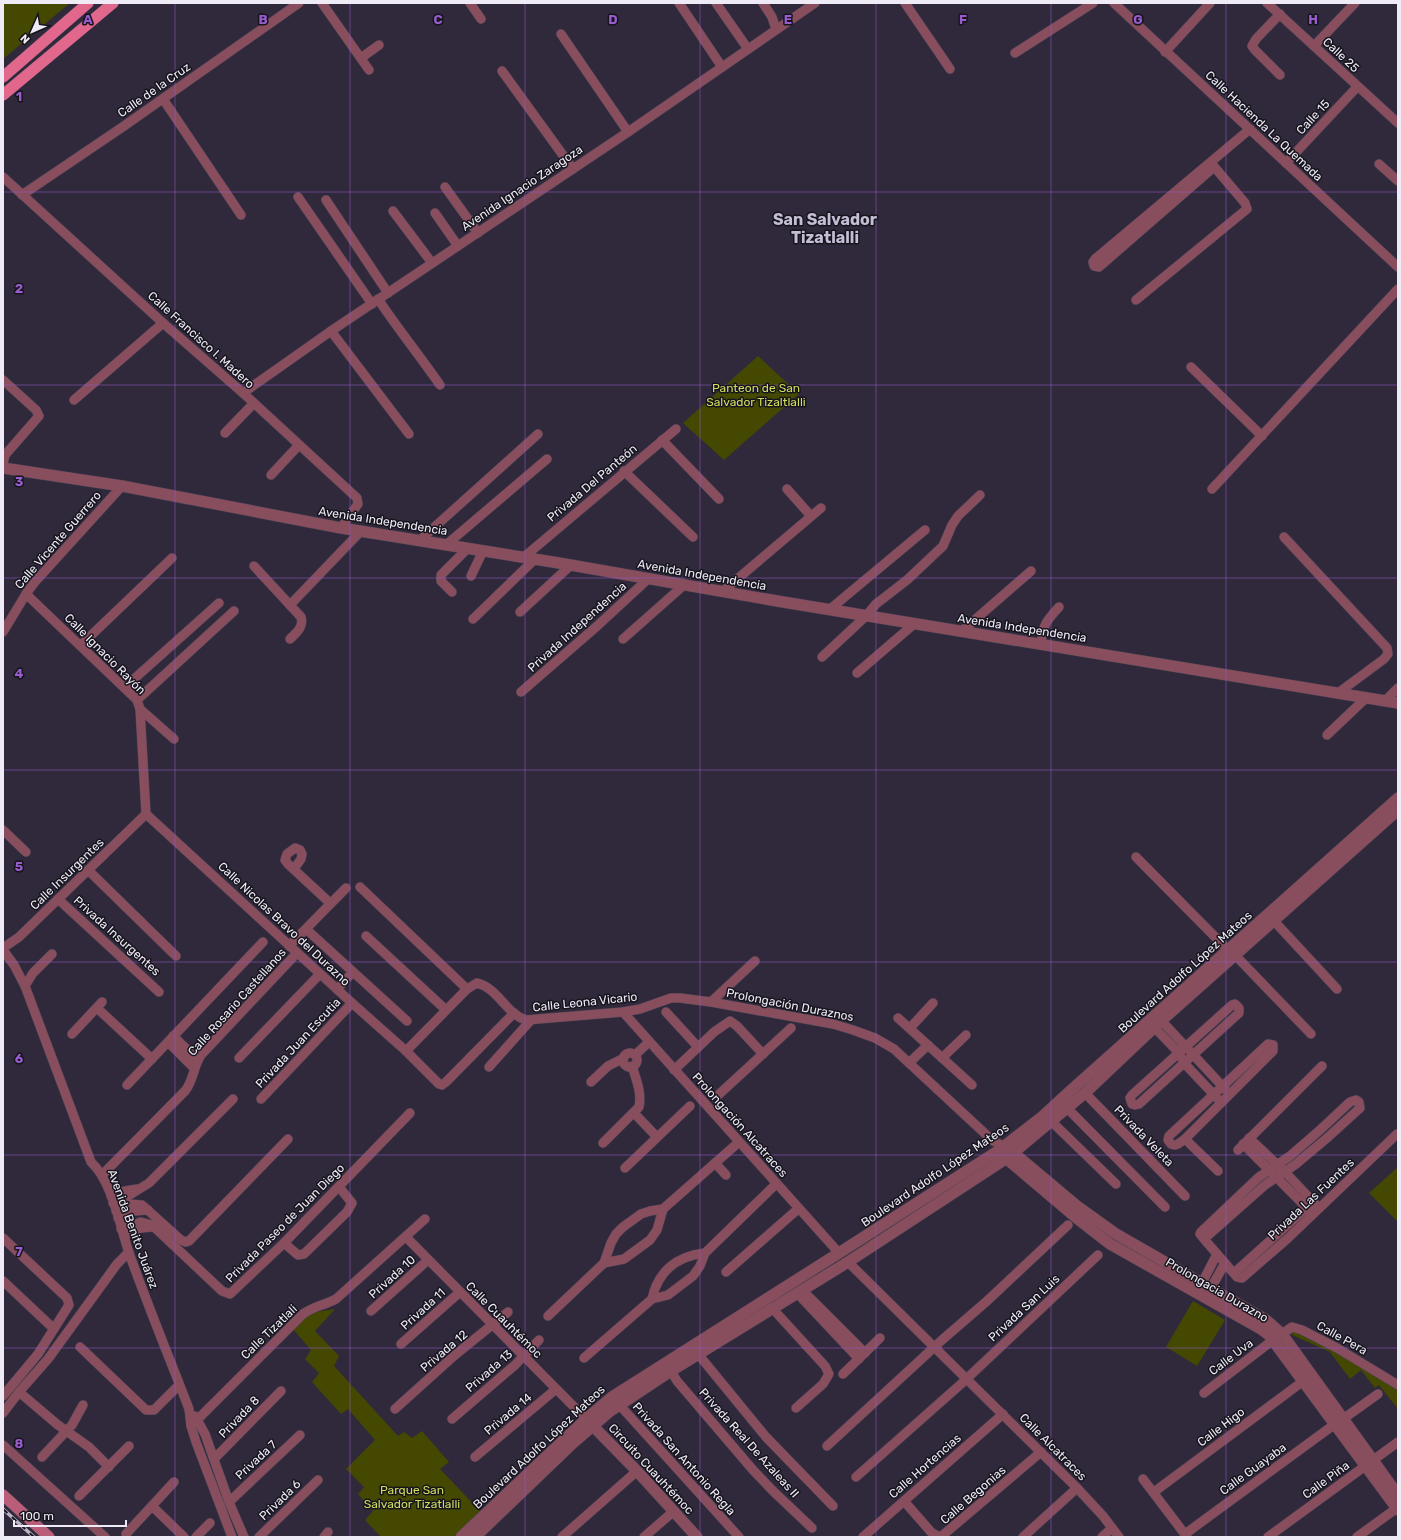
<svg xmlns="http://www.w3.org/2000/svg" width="1401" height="1540" font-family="Rubik,sans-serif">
<rect width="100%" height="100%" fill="#30293b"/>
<g fill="#444801">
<path d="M 3,3 L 70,3 L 3,59 Z"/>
<path d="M 758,356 L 799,394 L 724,460 L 683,423 Z"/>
<path d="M 1398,1167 L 1398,1222 L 1369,1193 Z"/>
<path d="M 1193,1301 L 1225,1320 L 1197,1366 L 1166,1347 Z"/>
<path d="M 335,1309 L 315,1331 L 339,1356 L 334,1366 L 398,1436 L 404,1432 L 412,1438 L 422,1431 L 449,1462 L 440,1469 L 482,1513 L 454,1537 L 381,1537 L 365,1520 L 373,1511 L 358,1494 L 364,1487 L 346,1469 L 375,1440 L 348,1409 L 341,1414 L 312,1382 L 319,1373 L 305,1359 L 311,1350 L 293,1329 L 309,1313 Z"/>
<path d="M 1295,1330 L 1300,1331 L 1398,1388 L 1398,1409 L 1379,1385 L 1375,1388 L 1361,1370 L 1350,1379 L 1330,1352 L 1290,1334 Z"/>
</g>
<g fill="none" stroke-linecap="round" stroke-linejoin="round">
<g stroke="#4b4455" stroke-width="10">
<g id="minor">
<path d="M 322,3 L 369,70"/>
<path d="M 470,3 L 481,19"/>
<path d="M 679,3 L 722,67"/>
<path d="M 716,3 L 748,49"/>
<path d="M 763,3 L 772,17 L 776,29"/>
<path d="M 905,3 L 950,69"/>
<path d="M 1114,3 L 1398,267"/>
<path d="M 1267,3 L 1398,123"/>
<path d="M 1280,14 L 1256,39 L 1252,46 L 1255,50 L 1280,75"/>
<path d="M 561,34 L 628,132"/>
<path d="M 1314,46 L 1355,3"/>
<path d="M 1165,52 L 1210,3"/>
<path d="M 1015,53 L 1093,3"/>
<path d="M 361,58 L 379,45"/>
<path d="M 502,71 L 573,169"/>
<path d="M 163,99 L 241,215"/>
<path d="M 1286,163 L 1357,87"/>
<path d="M 1379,164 L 1398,181"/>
<path d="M 1214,167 L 1099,267 L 1094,266 L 1093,262 L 1095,259 L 1250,129"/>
<path d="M 3,177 L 163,323 L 243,393 L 357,498 L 358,504 L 341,528"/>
<path d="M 445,187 L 478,233"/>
<path d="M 22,195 L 124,126 L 299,3"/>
<path d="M 298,197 L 372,304"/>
<path d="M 326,200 L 388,293"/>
<path d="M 393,211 L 432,263"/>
<path d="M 435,213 L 458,246"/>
<path d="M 378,299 C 398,329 420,356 440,385"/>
<path d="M 1136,300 L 1247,209 L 1245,203 L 1211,163"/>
<path d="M 331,331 L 409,434"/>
<path d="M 1191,367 L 1262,436"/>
<path d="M 3,380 L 36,410 L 39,416 L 5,455 L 3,464"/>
<path d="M 243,393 L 331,331 L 628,132 L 815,3"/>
<path d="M 74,400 L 163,323"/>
<path d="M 225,433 L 254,403"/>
<path d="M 662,440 L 719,499"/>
<path d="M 624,471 L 693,537"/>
<path d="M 271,475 L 299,445"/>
<path d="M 787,489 L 811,516"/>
<path d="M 1212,489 L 1398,289"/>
<path d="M 1284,537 L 1387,648 L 1388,654 L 1384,659 L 1338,693"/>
<path d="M 419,541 L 538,434"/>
<path d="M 446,545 L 547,459"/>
<path d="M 524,557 L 676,429"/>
<path d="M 254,566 L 301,617 C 304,627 296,633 290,639"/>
<path d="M 471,576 L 483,551"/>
<path d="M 452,592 L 441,581 L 441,575 L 468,548"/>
<path d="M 722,592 L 821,508"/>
<path d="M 26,594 L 137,700 L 140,709 L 146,814"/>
<path d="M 290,605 L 361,531"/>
<path d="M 829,610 L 925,530"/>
<path d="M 520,612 L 571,565"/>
<path d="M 473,619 L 535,559"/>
<path d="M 962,631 L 1031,571"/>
<path d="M 3,632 L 26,594 L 34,583 L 122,486"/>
<path d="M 623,639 L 684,585"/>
<path d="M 1041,644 C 1043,625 1046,621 1059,607"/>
<path d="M 81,645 L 172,558"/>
<path d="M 822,657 L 866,616 L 876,604 L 907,580 L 943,546 L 952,525 L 958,516 L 980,495"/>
<path d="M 857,673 L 914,624"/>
<path d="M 125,687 L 219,603"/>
<path d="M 521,692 L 596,627 L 648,579"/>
<path d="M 137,700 L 234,611"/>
<path d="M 1385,701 L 1398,688"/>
<path d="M 140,709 L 174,739"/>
<path d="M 1327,735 L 1366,698"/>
<path d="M 146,814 L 352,1003 L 406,1051 L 439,1084 L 442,1085 L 446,1082 L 514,1013"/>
<path d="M 3,830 L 26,852"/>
<path d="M 1136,857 L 1228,950"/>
<path d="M 294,869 L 301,859 L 302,854 L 300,850 L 295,848 L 287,854 L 285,860 L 288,864 L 330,903"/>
<path d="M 88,870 L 176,956"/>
<path d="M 360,887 L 467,989"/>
<path d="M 58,899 L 159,992"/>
<path d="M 1274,921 L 1337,989"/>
<path d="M 306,929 L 407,1021"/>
<path d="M 366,936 L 446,1010"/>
<path d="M 289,946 L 346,888"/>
<path d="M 3,948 L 19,937 L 146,814"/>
<path d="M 3,950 L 14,965 L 25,986 L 91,1162 C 112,1181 120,1226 129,1253 C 148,1306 169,1357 189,1409 L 191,1426 L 196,1442 L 232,1537"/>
<path d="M 1235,955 L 1311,1034"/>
<path d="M 25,986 L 33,973 L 52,954"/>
<path d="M 337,989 L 353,972"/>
<path d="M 711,1002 L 755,961"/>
<path d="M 1235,1004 L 1239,1008 L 1239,1013 L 1139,1104 L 1135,1105 L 1132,1104 L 1130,1098 L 1132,1095 L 1232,1005 Z"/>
<path d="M 97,1008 L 152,1059"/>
<path d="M 623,1012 L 839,1253"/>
<path d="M 666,1012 L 698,1047"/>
<path d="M 1157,1016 L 1226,1090"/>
<path d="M 898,1018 L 972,1085"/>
<path d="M 1154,1027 L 1179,1053 L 1184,1063 L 1218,1099"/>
<path d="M 910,1028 L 933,1003"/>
<path d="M 72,1034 L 102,1002"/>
<path d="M 173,1036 L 198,1060"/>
<path d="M 168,1042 L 194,1068"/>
<path d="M 1268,1044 L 1273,1045 L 1273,1051 L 1185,1139 C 1180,1142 1177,1147 1171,1144 L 1168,1140 L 1169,1136 Z"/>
<path d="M 406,1051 L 467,989 L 477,983 C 498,988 506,1014 526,1020 L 623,1012 L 640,1009 L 671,998 L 680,998 L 711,1002 L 833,1024 L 853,1030 L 875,1038 L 894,1049 L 993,1141 L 1004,1146"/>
<circle cx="630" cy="1060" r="7"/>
<path d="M 635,1055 L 649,1042"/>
<path d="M 239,1058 L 320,974"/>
<path d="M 942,1058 L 966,1035"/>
<path d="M 909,1063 L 928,1045"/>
<path d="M 489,1067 L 531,1020"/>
<path d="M 674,1070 L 714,1032 L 730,1021 L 737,1026 L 763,1054"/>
<path d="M 591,1082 L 608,1066 L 624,1058"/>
<path d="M 127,1085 L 263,942"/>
<path d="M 1085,1093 L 1185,1196"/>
<path d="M 715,1098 L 791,1028"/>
<path d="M 261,1099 L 352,1003"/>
<path d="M 1067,1108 L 1165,1207"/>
<path d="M 634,1113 L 657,1137"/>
<path d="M 1052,1122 L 1116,1184"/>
<path d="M 1249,1138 L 1285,1172 L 1317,1206"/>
<path d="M 1185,1139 L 1218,1171"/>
<path d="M 603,1143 L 639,1107 C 642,1093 636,1079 632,1066"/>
<path d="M 1243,1144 L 1310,1211"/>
<path d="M 1238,1150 L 1322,1066"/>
<path d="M 715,1163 L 726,1175"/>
<path d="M 625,1168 L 690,1106"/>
<path d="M 102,1175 L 185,1091 C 194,1080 193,1067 201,1055 L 297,953"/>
<path d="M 111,1196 L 120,1192 L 137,1189"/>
<path d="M 113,1203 L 128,1196 L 149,1183 L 233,1099"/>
<path d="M 116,1211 L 130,1204 L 142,1205 L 181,1240 L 186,1242 L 189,1241 L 288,1139"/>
<path d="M 118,1218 L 134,1211 L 148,1210"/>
<path d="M 121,1229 L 141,1222 L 152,1225 L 222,1291 L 230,1294 L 284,1243 L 410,1113"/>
<path d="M 124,1236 L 141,1228 L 153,1227"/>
<path d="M 406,1237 L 586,1419"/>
<path d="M 3,1238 L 67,1298 L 69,1305 L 38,1354 L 3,1396"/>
<path d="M 1204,1239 L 1265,1185 L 1296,1164 L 1327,1138 L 1360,1108 L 1359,1102 L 1356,1100 L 1350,1102 L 1320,1130 L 1290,1156 L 1259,1177 L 1201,1232 L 1200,1234 L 1204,1239 L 1237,1277 L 1242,1278 L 1287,1239 L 1397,1134"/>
<path d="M 284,1243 L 298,1255 L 304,1254 L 347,1212 L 352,1203 L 339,1187"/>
<path d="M 848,1262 L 1077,1488 L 1103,1516 L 1119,1537"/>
<path d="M 604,1263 L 624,1259 L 650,1240 L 657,1230 L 663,1209 L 739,1142"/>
<path d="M 726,1272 L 798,1209"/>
<path d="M 1234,1273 L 1313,1202"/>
<path d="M 3,1281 L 54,1329"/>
<path d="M 1202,1283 L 1217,1254"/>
<path d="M 1211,1288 L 1225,1263"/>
<path d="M 797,1293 L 859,1359"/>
<path d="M 805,1293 L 865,1353"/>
<path d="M 652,1299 C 658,1271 677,1256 705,1253"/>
<path d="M 772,1308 L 825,1366 L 829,1374 L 823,1384 L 796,1408"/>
<path d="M 371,1311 L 428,1260"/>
<path d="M 548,1316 L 604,1263 L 611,1243 L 616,1234 L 623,1227 L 641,1214 L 650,1211 L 663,1209"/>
<path d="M 401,1344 L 460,1292"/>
<path d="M 80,1347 L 146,1410 L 154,1410 L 179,1385"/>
<path d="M 698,1354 L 766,1437 L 833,1506"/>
<path d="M 584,1358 L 652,1299 L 668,1295 L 693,1276 L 700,1266 L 705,1253 L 776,1184"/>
<path d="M 671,1371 L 677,1381 L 753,1470 L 773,1491 L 812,1528"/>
<path d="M 843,1374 L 880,1338"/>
<path d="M 19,1392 L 58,1425 L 89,1447 L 109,1467"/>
<path d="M 1204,1393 L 1273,1340 L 1292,1327 L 1302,1330 L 1337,1348 L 1398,1385"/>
<path d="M 615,1400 L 739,1537"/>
<path d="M 395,1409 L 455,1355 L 508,1312"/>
<path d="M 3,1413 L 19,1392 L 48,1359 L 117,1264 L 129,1252"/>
<path d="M 195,1416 L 205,1434 L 229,1502 L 244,1537"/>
<path d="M 452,1419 L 515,1365 L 539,1340"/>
<path d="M 1343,1419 L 1378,1394"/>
<path d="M 191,1426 L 303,1314 C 314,1306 325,1305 336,1299 L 425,1219"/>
<path d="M 3,1445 L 105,1537"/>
<path d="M 827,1446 L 942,1340 L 987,1301 L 1068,1225"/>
<path d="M 42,1457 L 72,1425 L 83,1405"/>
<path d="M 475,1457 L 556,1389"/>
<path d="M 214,1459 L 281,1391"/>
<path d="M 856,1477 L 961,1384 L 1098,1255"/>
<path d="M 1143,1479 L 1187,1537"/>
<path d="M 1154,1492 L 1302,1382"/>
<path d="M 79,1496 L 129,1446"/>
<path d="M 904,1501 L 931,1532 L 939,1537 L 943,1535 L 1041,1452"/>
<path d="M 229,1502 L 300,1435"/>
<path d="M 152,1506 L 184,1537"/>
<path d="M 126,1534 L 174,1482"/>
<path d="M 1185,1534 L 1335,1424"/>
<path d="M 196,1537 L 210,1523"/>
<path d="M 259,1537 L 318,1480"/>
<path d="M 324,1537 L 328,1532"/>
<path d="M 562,1537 L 637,1471"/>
<path d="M 644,1537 L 674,1511"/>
<path d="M 863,1537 L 1003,1414"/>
<path d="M 1023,1537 L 1077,1488"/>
<path d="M 1102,1537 L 1112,1528"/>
<path d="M 1268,1537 L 1398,1442"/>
<path d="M 1357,1537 L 1397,1508"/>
</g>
</g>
<g stroke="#4b4455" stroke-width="12">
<g id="tertiary">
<path d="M 3,468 L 122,486 L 341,528 L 559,563 L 777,601 L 1398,703"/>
<path d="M 1009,1149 L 1077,1206 L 1116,1234 L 1266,1320 L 1282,1334 L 1398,1495"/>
<path d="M 1001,1154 L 1079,1220 L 1110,1244 L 1261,1329 L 1269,1335 L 1398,1510"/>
<path d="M 588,1421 L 637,1471 L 697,1537"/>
<path d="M 461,1537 L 586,1419 L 612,1397 L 839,1253 L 998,1151 L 1043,1116 L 1068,1093 L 1398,798"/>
<path d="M 475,1537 L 573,1443 L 609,1412 L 671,1371 L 848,1262 L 1007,1158 L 1085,1093 L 1161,1021 L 1398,810"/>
</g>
</g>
<g stroke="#4b4455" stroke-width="12">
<path id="secondary" d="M 3,1495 L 49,1537"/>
</g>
<g stroke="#4b4455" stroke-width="12">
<g id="primary">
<path d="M 3,77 L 88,3"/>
<path d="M 3,95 L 113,3"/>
</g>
</g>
<use href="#minor" stroke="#884e5d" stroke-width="9"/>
<use href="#tertiary" stroke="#884e5d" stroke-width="11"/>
<use href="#secondary" stroke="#ba5d78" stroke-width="11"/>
<use href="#primary" stroke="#e1688c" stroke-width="11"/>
<g stroke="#bab5c3" stroke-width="3.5">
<path id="rail" d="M 3,1509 L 34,1537"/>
</g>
<use href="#rail" stroke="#16141c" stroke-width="2" stroke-dasharray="6" stroke-linecap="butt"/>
</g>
<path fill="none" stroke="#985ccd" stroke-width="1" stroke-opacity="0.55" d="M 175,3 L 175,1537M 350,3 L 350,1537M 525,3 L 525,1537M 700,3 L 700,1537M 876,3 L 876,1537M 1051,3 L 1051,1537M 1226,3 L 1226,1537M 3,192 L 1398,192M 3,385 L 1398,385M 3,578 L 1398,578M 3,770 L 1398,770M 3,962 L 1398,962M 3,1155 L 1398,1155M 3,1348 L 1398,1348"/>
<g text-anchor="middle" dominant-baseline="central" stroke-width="3" stroke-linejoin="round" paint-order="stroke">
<g font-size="12" fill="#eeeaf6" stroke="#16141c">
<text transform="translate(1341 55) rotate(43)">Calle 25</text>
<text transform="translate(154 90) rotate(-35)">Calle de la Cruz</text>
<text transform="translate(1313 117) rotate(-47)">Calle 15</text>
<text transform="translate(1264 126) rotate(43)">Calle Hacienda La Quemada</text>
<text transform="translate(522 188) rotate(-34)">Avenida Ignacio Zaragoza</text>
<text transform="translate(201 340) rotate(42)">Calle Francisco I. Madero</text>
<text transform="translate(592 483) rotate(-40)">Privada Del Panteón</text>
<text transform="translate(383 521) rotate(9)">Avenida Independencia</text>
<text transform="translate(58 540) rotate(-49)">Calle Vicente Guerrero</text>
<text transform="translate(702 575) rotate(10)">Avenida Independencia</text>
<text transform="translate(577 627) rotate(-42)">Privada Independencia</text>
<text transform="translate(1022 628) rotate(9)">Avenida Independencia</text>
<text transform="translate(105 654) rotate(45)">Calle Ignacio Rayón</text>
<text transform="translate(67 874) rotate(-44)">Calle Insurgentes</text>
<text transform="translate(284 924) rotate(43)">Calle Nicolas Bravo del Durazno</text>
<text transform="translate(117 936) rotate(42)">Privada Insurgentes</text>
<text transform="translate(1185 972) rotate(-42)">Boulevard Adolfo López Mateos</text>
<text transform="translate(237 1002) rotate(-48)">Calle Rosario Castellanos</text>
<text transform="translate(585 1002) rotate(-6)">Calle Leona Vicario</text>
<text transform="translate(790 1005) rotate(11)">Prolongación Duraznos</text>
<text transform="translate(298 1043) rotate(-47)">Privada Juan Escutia</text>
<text transform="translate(740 1125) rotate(48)">Prolongación Alcatraces</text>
<text transform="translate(1144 1136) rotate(46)">Privada Veleta</text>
<text transform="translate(935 1175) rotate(-34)">Boulevard Adolfo López Mateos</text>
<text transform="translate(1311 1199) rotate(-43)">Privada Las Fuentes</text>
<text transform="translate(285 1223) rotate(-45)">Privada Paseo de Juan Diego</text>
<text transform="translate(133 1229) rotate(70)">Avenida Benito Juárez</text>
<text transform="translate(392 1277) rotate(-42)">Privada 10</text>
<text transform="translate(1217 1290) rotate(30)">Prolongacia Durazno</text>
<text transform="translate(1024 1308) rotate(-43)">Privada San Luis</text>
<text transform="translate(423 1309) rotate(-42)">Privada 11</text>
<text transform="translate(504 1320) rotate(45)">Calle Cuauhtémoc</text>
<text transform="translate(269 1332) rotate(-44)">Calle Tizatlali</text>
<text transform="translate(1342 1338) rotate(29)">Calle Pera</text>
<text transform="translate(444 1351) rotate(-40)">Privada 12</text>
<text transform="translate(1231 1357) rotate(-37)">Calle Uva</text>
<text transform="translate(489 1371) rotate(-41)">Privada 13</text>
<text transform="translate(508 1414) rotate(-40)">Privada 14</text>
<text transform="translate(239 1417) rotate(-46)">Privada 8</text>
<text transform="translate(1221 1427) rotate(-37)">Calle Higo</text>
<text transform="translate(749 1443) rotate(48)">Privada Real De Azaleas II</text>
<text transform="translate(539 1447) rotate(-43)">Boulevard Adolfo López Mateos</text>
<text transform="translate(1053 1447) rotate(45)">Calle Alcatraces</text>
<text transform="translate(684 1459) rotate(48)">Privada San Antonio Regla</text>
<text transform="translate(256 1460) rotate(-43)">Privada 7</text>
<text transform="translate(925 1466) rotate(-41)">Calle Hortencias</text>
<text transform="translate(651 1469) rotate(47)">Circuito Cuauhtémoc</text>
<text transform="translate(1253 1469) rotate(-36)">Calle Guayaba</text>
<text transform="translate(1326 1480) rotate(-36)">Calle Piña</text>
<text transform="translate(973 1495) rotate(-41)">Calle Begonias</text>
<text transform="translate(280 1500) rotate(-44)">Privada 6</text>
</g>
<g font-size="12" fill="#d2dd5e" stroke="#16141c">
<text x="756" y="388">Panteon de San<tspan x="756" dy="14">Salvador Tizaltlalli</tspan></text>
<text x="412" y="1490">Parque San<tspan x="412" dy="14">Salvador Tizatlalli</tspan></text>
</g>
<g font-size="16" font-weight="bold" fill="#c4bdd4" stroke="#16141c">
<text x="825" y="219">San Salvador<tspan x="825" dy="18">Tizatlalli</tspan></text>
</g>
</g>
<g font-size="13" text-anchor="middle" font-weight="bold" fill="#985ccd" stroke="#16141c" stroke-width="3" stroke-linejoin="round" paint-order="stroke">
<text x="88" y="24">A</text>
<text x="263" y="24">B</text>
<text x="438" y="24">C</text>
<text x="613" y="24">D</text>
<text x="788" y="24">E</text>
<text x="963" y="24">F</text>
<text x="1138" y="24">G</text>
<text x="1313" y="24">H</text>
<text x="19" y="101">1</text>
<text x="19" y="293">2</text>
<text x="19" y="486">3</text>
<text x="19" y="678">4</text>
<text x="19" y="871">5</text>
<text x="19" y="1063">6</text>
<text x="19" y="1256">7</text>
<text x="19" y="1448">8</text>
</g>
<rect width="1401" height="1540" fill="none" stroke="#eeeaf6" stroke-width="8"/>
<g transform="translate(32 32) rotate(225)" stroke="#16141c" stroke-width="3" paint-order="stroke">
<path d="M0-3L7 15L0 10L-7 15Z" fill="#eeeaf6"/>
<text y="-6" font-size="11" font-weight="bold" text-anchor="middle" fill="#eeeaf6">N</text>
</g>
<path d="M14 1520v6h112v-6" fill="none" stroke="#eeeaf6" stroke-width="2"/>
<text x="20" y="1520" font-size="12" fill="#eeeaf6" stroke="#16141c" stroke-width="3" paint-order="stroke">100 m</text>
</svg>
